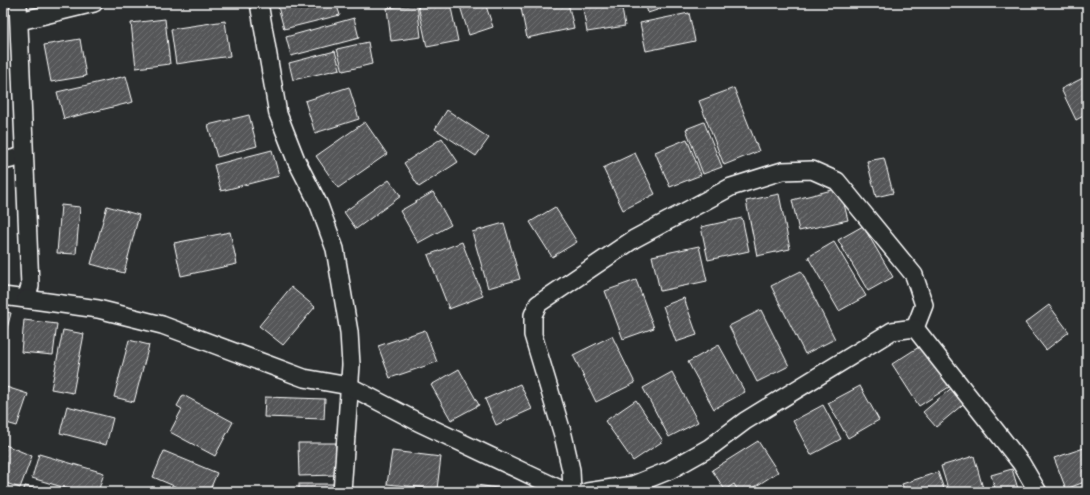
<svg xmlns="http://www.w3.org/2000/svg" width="1090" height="495" font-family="Caveat,sans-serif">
<defs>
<pattern id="building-hatch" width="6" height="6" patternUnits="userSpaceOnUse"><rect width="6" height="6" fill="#555758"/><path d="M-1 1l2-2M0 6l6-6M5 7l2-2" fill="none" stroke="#6e7071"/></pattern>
</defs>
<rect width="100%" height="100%" fill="#2a2d2e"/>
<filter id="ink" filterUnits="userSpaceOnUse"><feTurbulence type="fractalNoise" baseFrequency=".025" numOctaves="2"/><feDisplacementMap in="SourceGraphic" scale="8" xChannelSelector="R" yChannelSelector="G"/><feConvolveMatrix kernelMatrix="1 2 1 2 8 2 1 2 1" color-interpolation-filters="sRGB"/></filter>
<g filter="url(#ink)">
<g fill="url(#building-hatch)" stroke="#fff">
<path d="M 277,3 L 336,3 L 340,15 L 284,29 Z"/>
<path d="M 427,3 L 450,3 L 458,41 L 427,47 L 418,5 Z"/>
<path d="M 459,3 L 485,3 L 493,27 L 469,35 Z"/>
<path d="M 520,3 L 568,3 L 574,28 L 527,38 Z"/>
<path d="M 582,3 L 621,3 L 625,26 L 587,32 Z"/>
<path d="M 645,3 L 678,3 L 648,13 Z"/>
<path d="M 417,4 L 421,37 L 391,41 L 387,8 Z"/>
<path d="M 689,13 L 695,41 L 646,51 L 640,23 Z"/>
<rect x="3" y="17" width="3" height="27"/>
<path d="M 354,18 L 359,38 L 291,56 L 286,37 Z"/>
<path d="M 165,19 L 170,64 L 136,68 L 131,23 Z"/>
<path d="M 225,21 L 230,56 L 176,64 L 171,29 Z"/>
<path d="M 80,39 L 86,76 L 51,82 L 44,45 Z"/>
<path d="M 368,42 L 372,64 L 343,71 L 337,49 Z"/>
<path d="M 335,51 L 340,69 L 293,80 L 289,63 Z"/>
<path d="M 126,76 L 133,102 L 64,119 L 57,92 Z"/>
<path d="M 1087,76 L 1087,114 L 1076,120 L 1061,89 Z"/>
<path d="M 349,87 L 359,119 L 315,133 L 305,101 Z"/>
<path d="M 734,88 L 759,151 L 724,165 L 699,101 Z"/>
<path d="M 447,110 L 489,138 L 476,156 L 435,129 Z"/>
<path d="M 249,115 L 257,146 L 217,157 L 208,125 Z"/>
<path d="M 365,122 L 387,154 L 338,188 L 316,156 Z"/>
<path d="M 704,122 L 722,167 L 703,174 L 686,129 Z"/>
<path d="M 442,138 L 458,162 L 419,187 L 404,163 Z"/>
<path d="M 687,139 L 701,175 L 670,187 L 655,152 Z"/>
<path d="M 272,150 L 279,176 L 221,191 L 214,165 Z"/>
<path d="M 635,153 L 655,194 L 623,210 L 603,168 Z"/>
<path d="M 884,158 L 893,193 L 876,197 L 867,161 Z"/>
<path d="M 389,180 L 401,196 L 356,229 L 344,212 Z"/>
<path d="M 840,188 L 848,220 L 799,231 L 792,200 Z"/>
<path d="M 433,192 L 451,225 L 418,243 L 400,211 Z"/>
<path d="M 779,194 L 790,249 L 757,256 L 746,201 Z"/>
<path d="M 61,205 L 80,207 L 76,254 L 57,253 Z"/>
<path d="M 107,206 L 139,215 L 124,273 L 91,264 Z"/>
<path d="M 555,207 L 577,242 L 552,257 L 530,222 Z"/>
<path d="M 742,218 L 749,251 L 708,260 L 701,227 Z"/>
<path d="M 504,223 L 520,279 L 488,288 L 472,232 Z"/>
<path d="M 863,226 L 893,277 L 868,291 L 838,240 Z"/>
<path d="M 230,232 L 237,264 L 181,276 L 174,243 Z"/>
<path d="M 462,242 L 483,296 L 449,309 L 428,255 Z"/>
<path d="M 834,242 L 866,296 L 839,311 L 808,257 Z"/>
<path d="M 699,246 L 707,281 L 660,291 L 652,256 Z"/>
<path d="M 801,271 L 835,339 L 805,354 L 771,286 Z"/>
<path d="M 636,280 L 654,328 L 623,339 L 605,291 Z"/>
<path d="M 291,287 L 315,307 L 283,345 L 259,326 Z"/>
<path d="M 684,298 L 697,335 L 676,342 L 663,306 Z"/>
<path d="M 1049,305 L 1069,332 L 1046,350 L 1025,323 Z"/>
<path d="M 761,310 L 789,366 L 757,382 L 729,326 Z"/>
<path d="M 3,311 L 11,313 L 3,344 Z"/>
<path d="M 24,320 L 57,324 L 53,355 L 21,352 Z"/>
<path d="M 63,330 L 84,334 L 73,393 L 51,389 Z"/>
<path d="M 425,330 L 437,362 L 390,378 L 378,346 Z"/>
<path d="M 612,336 L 635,383 L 596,402 L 573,355 Z"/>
<path d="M 129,340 L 149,345 L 134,402 L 114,397 Z"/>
<path d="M 719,345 L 745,392 L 714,409 L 688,362 Z"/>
<path d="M 922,345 L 949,387 L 919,406 L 892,364 Z"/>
<path d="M 459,369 L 479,405 L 451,420 L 431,385 Z"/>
<path d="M 672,372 L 698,422 L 669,437 L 643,388 Z"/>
<path d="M 520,384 L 532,409 L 496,425 L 485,399 Z"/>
<path d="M 955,385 L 968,400 L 936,427 L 923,412 Z"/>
<path d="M 3,386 L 28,394 L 17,426 L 3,422 Z"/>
<path d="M 860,386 L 879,420 L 848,438 L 828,403 Z"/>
<path d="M 183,395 L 233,422 L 215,456 L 170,432 L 182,409 L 177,406 Z"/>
<path d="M 265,397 L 325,399 L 324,419 L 264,417 Z"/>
<path d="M 636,400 L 663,441 L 633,461 L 605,421 Z"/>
<path d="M 823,405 L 841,439 L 811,455 L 793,421 Z"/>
<path d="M 67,406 L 113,418 L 106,445 L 60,433 Z"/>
<path d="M 758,441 L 778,472 L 747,492 L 739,492 L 734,484 L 725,490 L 712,470 Z"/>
<path d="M 298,443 L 336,443 L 336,475 L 299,476 Z"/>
<path d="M 3,444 L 32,456 L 20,488 L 3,482 Z"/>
<path d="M 1087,447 L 1087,481 L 1066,489 L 1054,458 Z"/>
<path d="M 164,451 L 217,473 L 209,492 L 188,492 L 153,477 Z"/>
<path d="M 392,451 L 441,457 L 437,489 L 387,484 Z"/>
<path d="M 39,454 L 104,473 L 98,492 L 79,492 L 32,478 Z"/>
<path d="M 974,456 L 984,492 L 949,492 L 941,466 Z"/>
<path d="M 1012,469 L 1019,492 L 996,492 L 991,475 Z"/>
<path d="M 938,472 L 945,492 L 905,492 L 902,484 Z"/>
<rect x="299" y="484" width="36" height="8"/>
<path d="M 477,485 L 510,490 L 509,492 L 476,492 Z"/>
<path d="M 25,486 L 46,491 L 46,492 L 23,492 Z"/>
<path d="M 152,487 L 164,492 L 150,492 Z"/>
<path d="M 881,488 L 882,492 L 862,492 Z"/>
<path d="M 1087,488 L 1087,492 L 1077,492 Z"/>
</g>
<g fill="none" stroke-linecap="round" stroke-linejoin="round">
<g stroke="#fff" stroke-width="20">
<g id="minor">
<path d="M 259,3 L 278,114 L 296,160 L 319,205 L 335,249 L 349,332 L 351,365 L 342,492"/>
<path d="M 20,21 L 94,3"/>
<path d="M 3,161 L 24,156"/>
<path d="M 3,296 L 26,299 L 30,286 L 18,3"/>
<path d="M 26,299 L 98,309 L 162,325 L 304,378 L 349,386 L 418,422 L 566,492"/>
<path d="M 572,492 L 571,470 L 563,435 L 533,335 L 533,315 L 538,304 L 634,239 L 731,187 L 782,171 L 812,170 L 837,181 L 914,275 L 924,305 L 915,328"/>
<path d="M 587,492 L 633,485 L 670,470 L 709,448 L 745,421 L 892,331 L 915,328 L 1021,463 L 1038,492"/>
</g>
</g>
<use href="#minor" stroke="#2a2d2e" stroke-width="17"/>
</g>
</g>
<rect width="1090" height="495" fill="none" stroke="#2a2d2e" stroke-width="16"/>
<rect x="8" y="8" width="1074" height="479" fill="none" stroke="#fff" stroke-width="1.5" filter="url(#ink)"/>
</svg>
